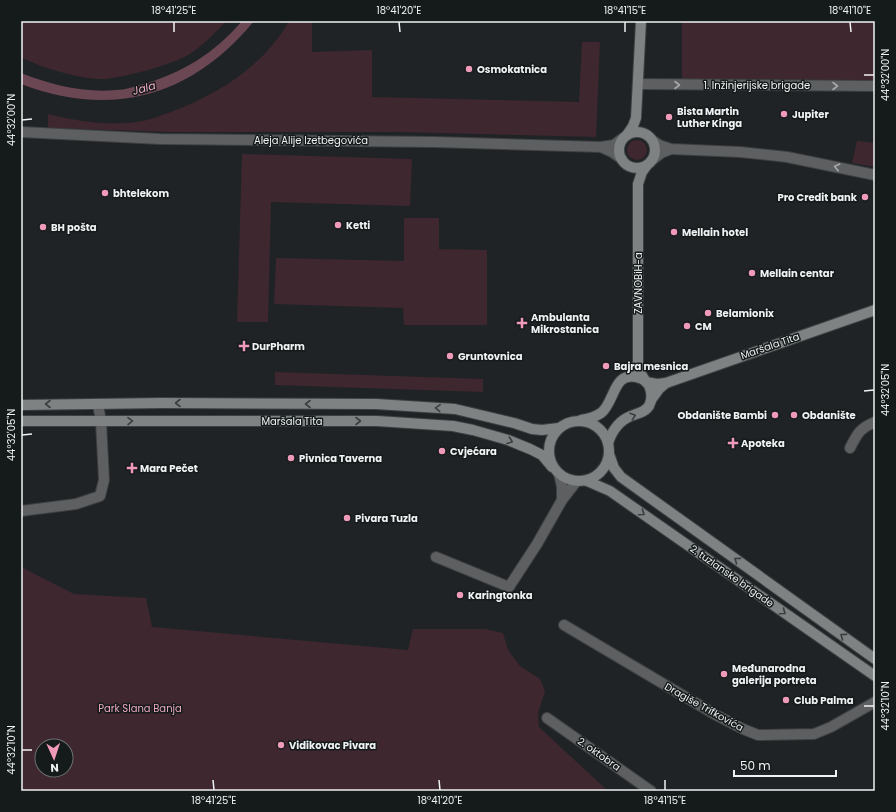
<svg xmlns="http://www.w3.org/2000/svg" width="896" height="812" font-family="Poppins,sans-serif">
<rect width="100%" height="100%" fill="#1f2325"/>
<g fill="#3e272f" fill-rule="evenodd">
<path d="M 21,21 L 227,21 C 214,33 203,46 188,55 C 172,65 122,78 103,79 C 84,80 38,67 21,57 Z"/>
<path d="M 289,21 L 312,21 L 312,52 L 372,50 L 372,97 L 579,102 L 582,42 L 600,42 L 596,137 L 396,132 L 169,132 L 48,128 L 48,114 C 77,121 106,126 136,122 C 148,121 159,116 171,112 C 218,94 264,66 289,21 Z"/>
<path d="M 682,21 L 875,21 L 875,80 L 682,79 Z"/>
<circle cx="637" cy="150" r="10"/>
<path d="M 857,141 L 875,143 L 875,167 L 852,163 Z"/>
<path d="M 242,154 L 412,159 L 410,206 L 271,202 L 268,322 L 237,322 Z"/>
<path d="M 404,218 L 439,218 L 439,249 L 487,250 L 487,325 L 404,325 L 403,308 L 274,304 L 276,258 L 404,261 Z"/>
<path d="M 275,372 L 483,379 L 483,392 L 275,385 Z"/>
<path d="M 21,567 L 74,594 L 146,598 L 152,627 L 408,650 L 413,629 L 485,629 L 503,633 L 508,650 L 520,666 L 540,679 L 545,691 L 538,713 L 539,727 L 608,791 L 21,791 ZM 42,746 L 66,746 L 66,770 L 42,770 Z"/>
</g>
<path fill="#6b4653" d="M 242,21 L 254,21 C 193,96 112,119 21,84 L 21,73 C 51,85 84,93 116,90 C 124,90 133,87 140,85 C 181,74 215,53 242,21 Z"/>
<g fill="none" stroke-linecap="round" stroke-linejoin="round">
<g stroke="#3c4042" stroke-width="12">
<g id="street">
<path d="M 639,84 L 875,86"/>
<path d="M 21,132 L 160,139 L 435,142 L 601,147 L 614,145 L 623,138"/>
<path d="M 652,140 L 659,145 L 671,149 L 740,152 L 787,157 L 875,175"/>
<path d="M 601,147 L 612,152 L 622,159"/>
<path d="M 651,161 L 661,153 L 671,149"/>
<path d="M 850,448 C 857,434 860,428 875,422"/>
<path d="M 559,474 L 562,487 L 562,500 L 576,482"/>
<path d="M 21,511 L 76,504 L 100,496 L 104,480 L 101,422 L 98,404"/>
<path d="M 436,557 L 509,587 L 537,544 L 562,500"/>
<path d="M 564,625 L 716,715 L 743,729 L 758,735 L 814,734 L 831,727 L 875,702"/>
<path d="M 547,718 L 651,791"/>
</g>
</g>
<g stroke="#3c4042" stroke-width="12">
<g id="secondary">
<circle cx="637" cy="150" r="18"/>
<path d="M 627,135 L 633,126 L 636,118 L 641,21"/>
<path d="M 638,363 L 638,184 L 642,172 L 647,165"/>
<path d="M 628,377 L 638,363 L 641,374 L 646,382 L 657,384 L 666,383 L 659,389 L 651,400"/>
<path d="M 666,383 L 875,310"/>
<path d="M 21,405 L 162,403 L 376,404 L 455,409 L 514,423 L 532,429 L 542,430 L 559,428"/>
<path d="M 581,420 C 588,419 595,417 601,413 C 615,402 613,372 636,377 C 642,378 648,382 650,388 C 652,394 652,400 649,406 C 644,413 638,413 631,416 C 618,421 612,431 608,443"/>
<circle cx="579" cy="451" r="30"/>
<path d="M 21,421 L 377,421 L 453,426 L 473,430 L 508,440 L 530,449 L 542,455 L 552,467"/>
<path d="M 609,454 L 614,468 L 621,477 L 875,659"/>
<path d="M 587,481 L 610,491 L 875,676"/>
</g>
</g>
<use href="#street" stroke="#5d5f60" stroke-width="10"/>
<use href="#secondary" stroke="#7e8283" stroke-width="10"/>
</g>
<defs><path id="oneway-chevron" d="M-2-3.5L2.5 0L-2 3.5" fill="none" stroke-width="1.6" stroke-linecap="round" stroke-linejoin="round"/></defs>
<g stroke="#a6a8aa">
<use href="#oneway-chevron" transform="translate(677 85)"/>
<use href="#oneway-chevron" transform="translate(835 86)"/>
<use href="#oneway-chevron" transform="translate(837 167) rotate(-168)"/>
</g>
<g stroke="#3a3e3f">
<use href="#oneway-chevron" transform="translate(178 403) rotate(-180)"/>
<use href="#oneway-chevron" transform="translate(48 404) rotate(180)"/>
<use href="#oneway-chevron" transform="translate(308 404) rotate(-180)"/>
<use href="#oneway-chevron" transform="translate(438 408) rotate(-176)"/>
<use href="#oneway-chevron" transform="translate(633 416) rotate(-19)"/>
<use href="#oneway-chevron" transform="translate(130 421) rotate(-1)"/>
<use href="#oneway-chevron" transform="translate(358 421)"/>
<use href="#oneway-chevron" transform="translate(510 441) rotate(20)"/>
<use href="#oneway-chevron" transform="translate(642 513) rotate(35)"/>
<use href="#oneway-chevron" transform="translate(737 560) rotate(-144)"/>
<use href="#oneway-chevron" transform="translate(783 612) rotate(35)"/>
<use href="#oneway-chevron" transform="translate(843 636) rotate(-144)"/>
</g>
<path fill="none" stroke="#eff2f3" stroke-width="1.5" d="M 174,22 L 174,32M 399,22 L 400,32M 625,22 L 625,32M 850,22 L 851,32M 864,75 L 874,75M 22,120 L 32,119M 864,391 L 874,390M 22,435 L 32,434M 864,706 L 874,706M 22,750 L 32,750M 213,780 L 214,790M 439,780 L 440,790M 665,780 L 665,790"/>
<g fill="#ef9ab8" stroke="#151a1b" stroke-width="1.5">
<circle cx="469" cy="69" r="4"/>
<circle cx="784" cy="114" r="4"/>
<circle cx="669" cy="117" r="4"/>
<circle cx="105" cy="193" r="4"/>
<circle cx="865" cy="197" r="4"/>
<circle cx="338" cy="225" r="4"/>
<circle cx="43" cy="227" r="4"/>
<circle cx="674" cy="232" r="4"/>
<circle cx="752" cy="273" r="4"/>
<circle cx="708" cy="313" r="4"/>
<path d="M520 317h4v4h4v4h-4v4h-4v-4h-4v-4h4z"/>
<circle cx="687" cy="326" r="4"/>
<path d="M242 340h4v4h4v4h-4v4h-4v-4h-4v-4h4z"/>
<circle cx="450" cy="356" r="4"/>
<circle cx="606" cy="366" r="4"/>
<circle cx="775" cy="415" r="4"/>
<circle cx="794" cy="415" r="4"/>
<path d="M731 437h4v4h4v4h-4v4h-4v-4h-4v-4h4z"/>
<circle cx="442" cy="451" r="4"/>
<circle cx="291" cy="458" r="4"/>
<path d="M130 462h4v4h4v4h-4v4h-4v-4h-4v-4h4z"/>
<circle cx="347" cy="518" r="4"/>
<circle cx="460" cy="595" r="4"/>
<circle cx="724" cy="674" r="4"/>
<circle cx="786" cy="700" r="4"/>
<circle cx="281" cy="745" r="4"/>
</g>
<g text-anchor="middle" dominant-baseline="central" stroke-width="3" stroke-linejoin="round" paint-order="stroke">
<g font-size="10" font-weight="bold" fill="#eff2f3" stroke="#151a1b" text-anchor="start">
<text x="477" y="69">Osmokatnica</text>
<text x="677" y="111">Bista Martin<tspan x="677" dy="12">Luther Kinga</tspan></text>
<text x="792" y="114">Jupiter</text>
<text x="113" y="193">bhtelekom</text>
<text x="857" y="197" text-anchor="end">Pro Credit bank</text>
<text x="346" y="225">Ketti</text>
<text x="51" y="227">BH pošta</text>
<text x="682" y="232">Mellain hotel</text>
<text x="760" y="273">Mellain centar</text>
<text x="716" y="313">Belamionix</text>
<text x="531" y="317">Ambulanta<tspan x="531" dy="12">Mikrostanica</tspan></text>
<text x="695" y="326">CM</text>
<text x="252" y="346">DurPharm</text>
<text x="458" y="356">Gruntovnica</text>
<text x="614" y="366">Bajra mesnica</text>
<text x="767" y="415" text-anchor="end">Obdanište Bambi</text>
<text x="802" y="415">Obdanište</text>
<text x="741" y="443">Apoteka</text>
<text x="450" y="451">Cvjećara</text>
<text x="299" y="458">Pivnica Taverna</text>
<text x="140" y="468">Mara Pečet</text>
<text x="355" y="518">Pivara Tuzla</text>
<text x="468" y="595">Karingtonka</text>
<text x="732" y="668">Međunarodna<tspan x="732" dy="12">galerija portreta</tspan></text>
<text x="794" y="700">Club Palma</text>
<text x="289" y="745">Vidikovac Pivara</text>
</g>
<g font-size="10" fill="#eff2f3" stroke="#151a1b">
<text x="757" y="85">1. Inžinjerijske brigade</text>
<text x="311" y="140">Aleja Alije Izetbegovića</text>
<text transform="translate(638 283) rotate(-90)">ZAVNOBiH-a</text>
<text transform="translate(770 346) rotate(-19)">Maršala Tita</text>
<text x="292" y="421">Maršala Tita</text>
<text transform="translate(732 576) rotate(35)">2. tuzlanske brigade</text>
<text transform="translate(704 707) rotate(29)">Dragiše Trifkovića</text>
<text transform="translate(599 754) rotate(35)">2. oktobra</text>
</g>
<g font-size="10" fill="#eba8bf" stroke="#151a1b">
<text x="140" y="708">Park Slana Banja</text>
</g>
<g font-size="11" font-style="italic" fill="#f0acc3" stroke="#151a1b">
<text transform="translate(144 88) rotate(-16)">Jala</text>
</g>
</g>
<rect width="896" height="812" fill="none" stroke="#151a1b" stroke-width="44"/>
<g transform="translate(54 758) rotate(177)"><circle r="19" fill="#151a1b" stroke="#6c7071"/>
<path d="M0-3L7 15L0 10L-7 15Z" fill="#ef9ab8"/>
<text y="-6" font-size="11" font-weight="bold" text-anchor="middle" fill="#eff2f3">N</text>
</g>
<path d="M734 770v6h102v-6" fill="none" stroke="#eff2f3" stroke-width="2"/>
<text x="740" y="770" font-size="12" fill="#eff2f3" stroke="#151a1b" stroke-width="3" paint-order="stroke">50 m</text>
<rect x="22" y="22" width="852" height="768" fill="none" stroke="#eff2f3" stroke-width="1.5"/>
<g font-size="10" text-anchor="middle" fill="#eff2f3">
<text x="174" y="14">18°41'25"E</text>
<text x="399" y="14">18°41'20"E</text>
<text x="625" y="14">18°41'15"E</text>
<text x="850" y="14">18°41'10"E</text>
<text transform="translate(885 75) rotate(-90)" y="4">44°32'00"N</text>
<text transform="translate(11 120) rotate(-90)" y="4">44°32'00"N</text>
<text transform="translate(885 390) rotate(-90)" y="4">44°32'05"N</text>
<text transform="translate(11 435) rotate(-90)" y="4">44°32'05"N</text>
<text transform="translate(885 706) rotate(-90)" y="4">44°32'10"N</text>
<text transform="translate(11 750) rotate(-90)" y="4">44°32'10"N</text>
<text x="214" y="804">18°41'25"E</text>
<text x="440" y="804">18°41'20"E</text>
<text x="665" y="804">18°41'15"E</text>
</g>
</svg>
